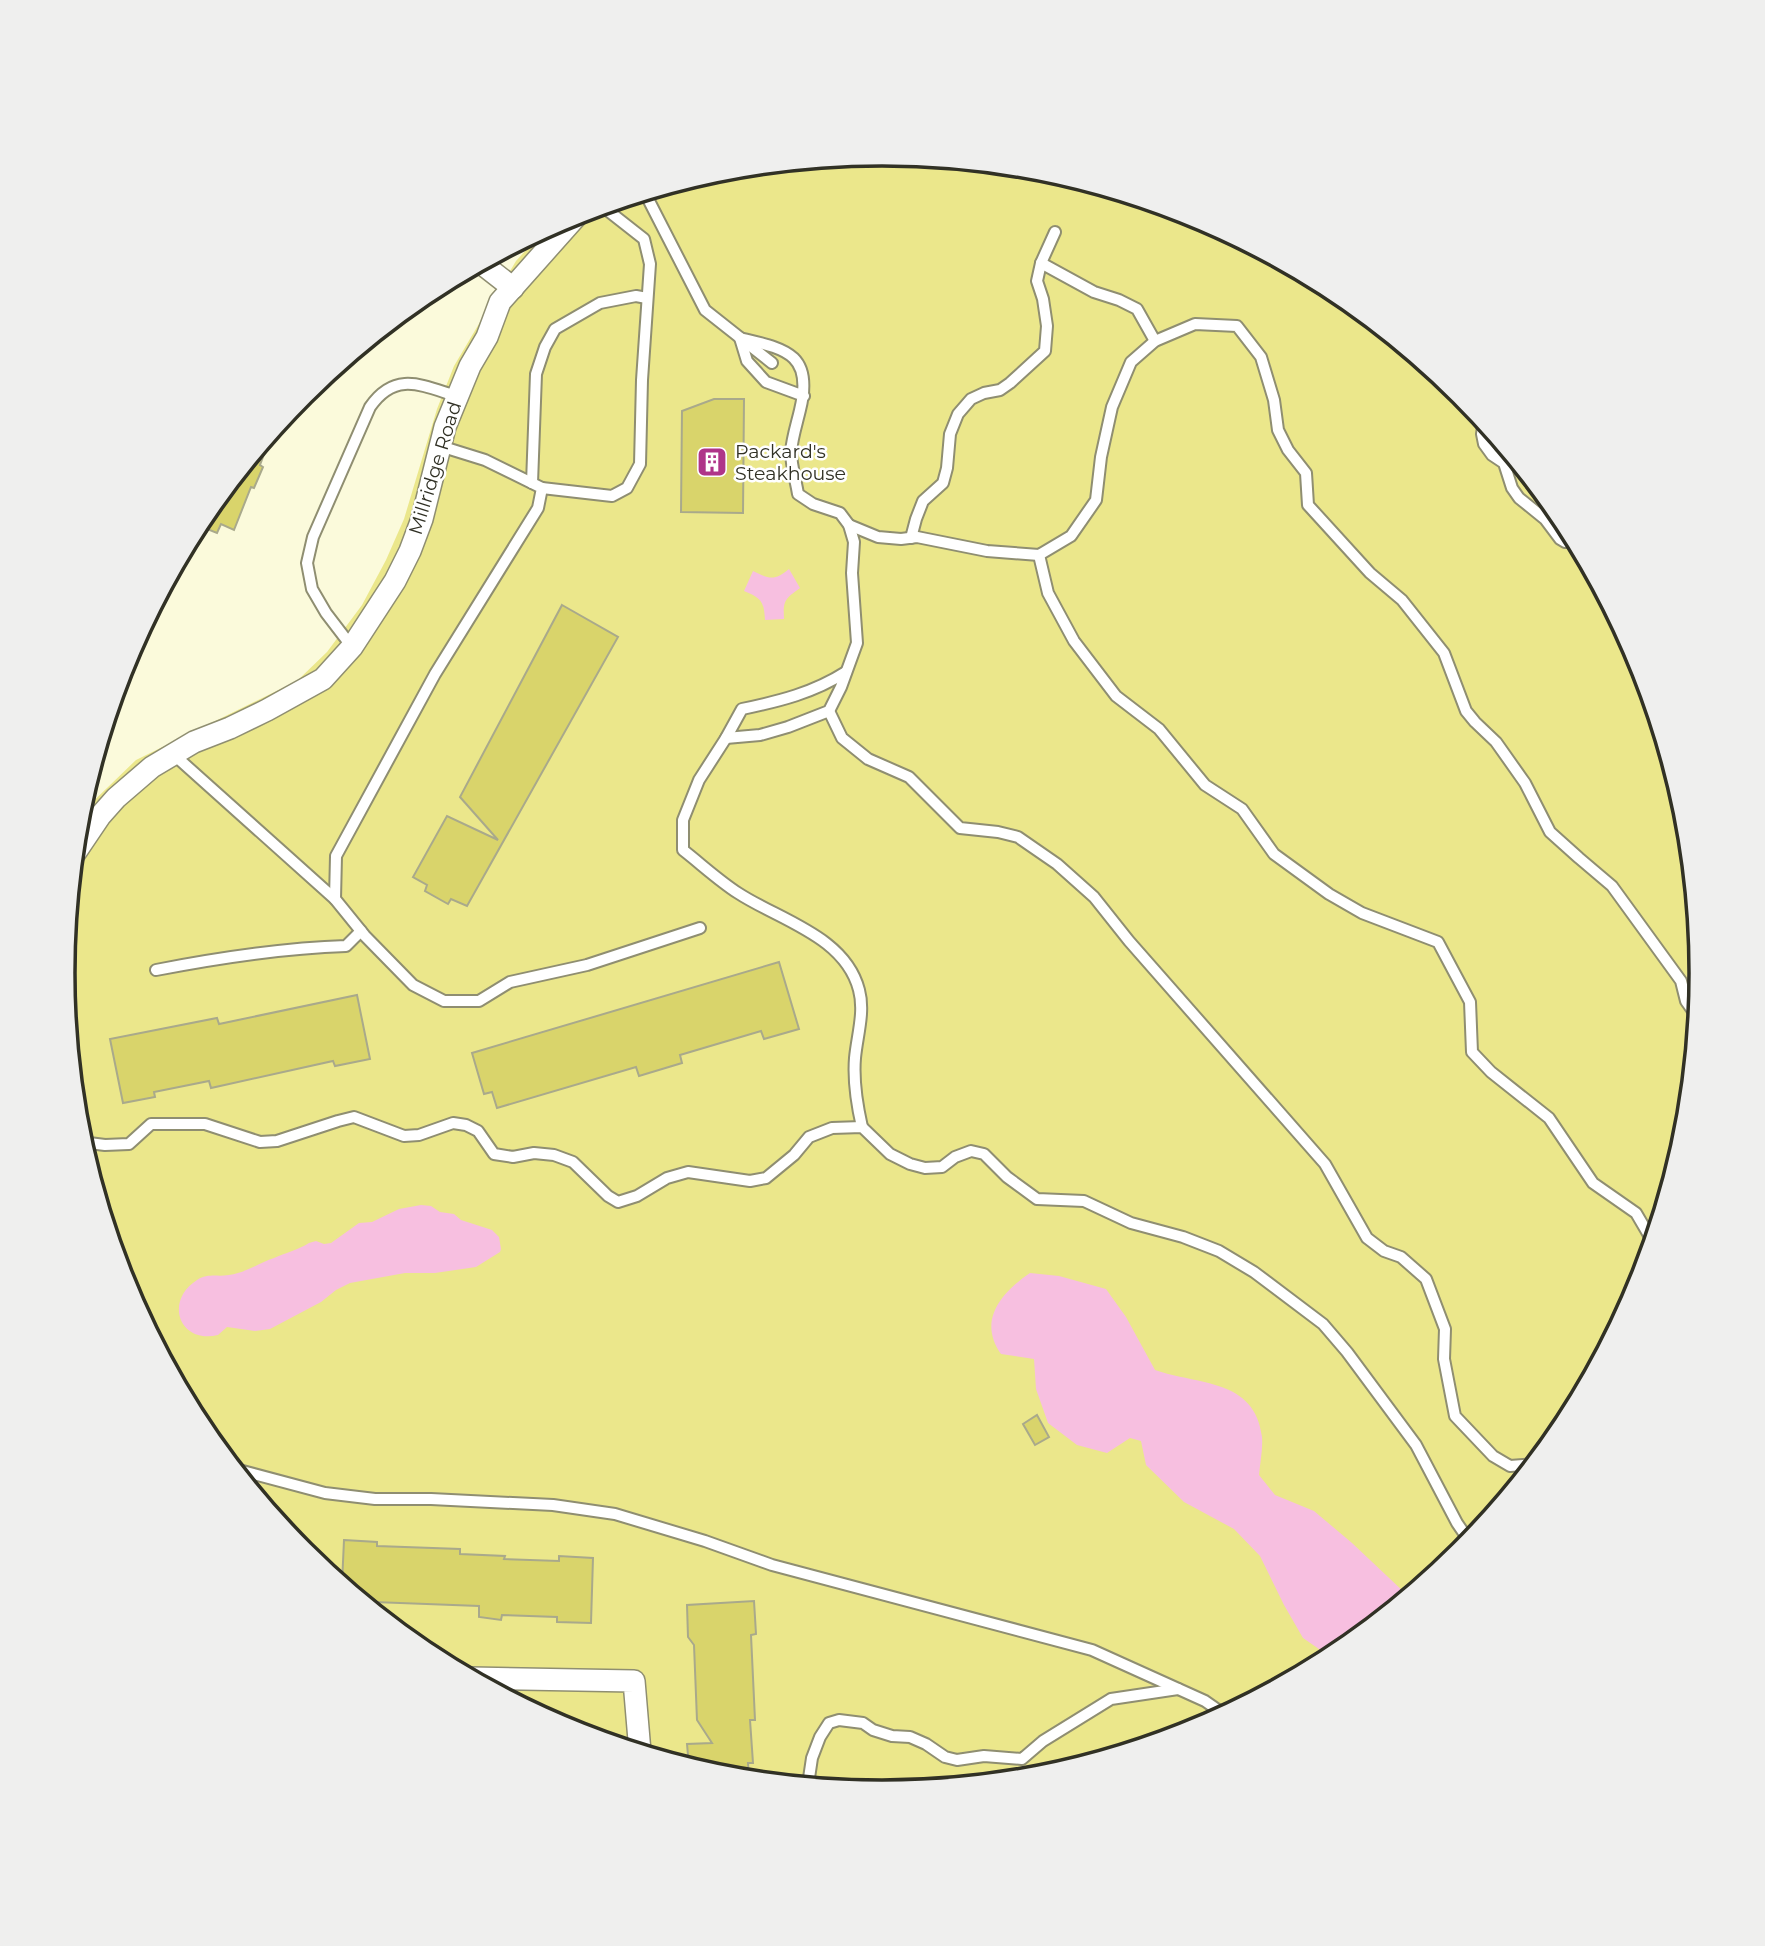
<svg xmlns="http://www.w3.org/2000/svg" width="1765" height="1946" font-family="Montserrat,sans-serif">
<rect width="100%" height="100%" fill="#fbfadb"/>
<path fill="#ebe78b" d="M 883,154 L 1043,169 L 1196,216 L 1338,292 L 1462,394 L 1564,518 L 1640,660 L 1686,814 L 1702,973 L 1686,1133 L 1639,1287 L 1564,1429 L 1462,1553 L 1337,1655 L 1196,1730 L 1042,1777 L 882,1792 L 722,1777 L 569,1730 L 427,1654 L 303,1552 L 201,1428 L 125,1286 L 79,1132 L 63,973 L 79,815 L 136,760 L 297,681 L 327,652 L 362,605 L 386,560 L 404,519 L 437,409 L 454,366 L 516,261 L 546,228 L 569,216 L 723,169 Z"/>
<g fill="#f7bfe0">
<path d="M 789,569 L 800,588 C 785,599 783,600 784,619 L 765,620 C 764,601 761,598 744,591 L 753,571 C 769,579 775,581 789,569 Z"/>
<path d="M 421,1205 L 431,1206 L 440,1212 L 454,1214 L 461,1220 L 492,1230 L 499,1237 L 501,1249 L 500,1252 L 476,1267 L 435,1273 L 405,1273 L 350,1283 L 336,1290 L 321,1302 L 270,1329 L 255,1331 L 227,1327 L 218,1335 C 179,1344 164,1301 197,1280 C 208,1273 217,1277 229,1275 C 245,1273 259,1263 274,1258 C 285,1253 298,1250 309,1243 L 316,1241 L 324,1244 L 331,1243 L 359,1223 L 372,1222 L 399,1209 Z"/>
<path d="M 1030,1273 L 1059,1276 L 1106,1289 L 1126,1317 L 1155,1370 C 1197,1385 1255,1378 1262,1437 C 1263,1449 1260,1463 1259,1475 L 1275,1495 L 1314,1511 L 1352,1543 L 1405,1593 L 1406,1598 L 1332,1658 L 1303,1638 L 1284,1605 L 1260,1556 L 1234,1529 L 1184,1502 L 1146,1465 L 1141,1441 L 1130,1438 L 1107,1453 L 1077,1445 L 1048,1423 L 1036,1389 L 1034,1359 L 1001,1354 C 977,1320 1002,1292 1030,1273 Z"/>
</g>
<g fill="#d9d46b" stroke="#a9a98b" stroke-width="2">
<path d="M 714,399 L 744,399 L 743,513 L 681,512 L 682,411 Z"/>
<path d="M 268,436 L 270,438 L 260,465 L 263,467 L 254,488 L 251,487 L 234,530 L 221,524 L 217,533 L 197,525 L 201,517 Z"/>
<path d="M 562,605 L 618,637 L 467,906 L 451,899 L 448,904 L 425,891 L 427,885 L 413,877 L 447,816 L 498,840 L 460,797 Z"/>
<path d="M 779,962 L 799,1029 L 764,1039 L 761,1031 L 680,1055 L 682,1063 L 639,1076 L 636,1067 L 497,1108 L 492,1092 L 484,1094 L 472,1053 Z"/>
<path d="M 357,995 L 370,1059 L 335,1066 L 333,1061 L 211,1088 L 209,1081 L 154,1092 L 155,1097 L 123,1103 L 110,1039 L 217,1018 L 219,1024 Z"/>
<path d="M 1037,1415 L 1049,1437 L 1035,1445 L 1023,1424 Z"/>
<path d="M 344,1540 L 377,1542 L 377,1546 L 460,1549 L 460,1554 L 505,1556 L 504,1559 L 559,1561 L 559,1556 L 593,1558 L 591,1623 L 557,1622 L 557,1617 L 502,1615 L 501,1620 L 479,1617 L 479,1606 L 374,1602 L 373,1610 L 342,1584 Z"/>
<path d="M 754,1601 L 756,1634 L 751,1635 L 755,1720 L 750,1720 L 753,1763 L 748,1763 L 749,1779 L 722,1777 L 689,1766 L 687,1744 L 712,1743 L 697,1720 L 694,1645 L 688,1637 L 687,1605 Z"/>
</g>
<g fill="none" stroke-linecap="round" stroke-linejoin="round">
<g stroke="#8f8e71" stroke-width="14">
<g id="service">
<path d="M 645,193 L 705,310 L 772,363"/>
<path d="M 1041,263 L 1094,292 L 1119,300 L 1137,309 L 1155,341"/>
<path d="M 1484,420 L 1482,434 L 1484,444 L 1492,455 L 1504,463 L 1512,488 L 1519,498 L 1545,519 L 1560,539 L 1565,542 L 1572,541 L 1575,538"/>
<path d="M 440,446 L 485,460 L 542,488 L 538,508 L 435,674 L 336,856 L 335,899 L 365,936 L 413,985 L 444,1001 L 479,1001 L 510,982 L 587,965 L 700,928"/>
<path d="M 532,483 L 536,374 L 545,347 L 555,329 L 600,303 L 636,296 L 647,298"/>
<path d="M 542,488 L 612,496 L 627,488 L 640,464 L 642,380 L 650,264 L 644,239 L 602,206"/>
<path d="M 849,525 L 878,537 L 901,539 L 917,537 L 987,551 L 1039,555 L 1071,536 L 1096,500 L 1101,457 L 1112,407 L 1131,362 L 1155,341 L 1195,324 L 1237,326 L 1261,357 L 1274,400 L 1278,430 L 1288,450 L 1306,473 L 1308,505 L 1370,573 L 1402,600 L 1444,653 L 1466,711 L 1475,722 L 1496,742 L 1525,783 L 1550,832 L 1579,858 L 1612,886 L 1681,981 L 1686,1001 L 1698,1018"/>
<path d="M 911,538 L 916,519 L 923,501 L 943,483 L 947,468 L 950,434 L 958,414 L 971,399 L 984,393 L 1000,390 L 1010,383 L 1045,351 L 1047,326 L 1043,299 L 1037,281 L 1041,263 L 1055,232"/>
<path d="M 1039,555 L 1048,593 L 1074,641 L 1116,696 L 1159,729 L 1205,785 L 1242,809 L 1274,854 L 1329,894 L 1362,913 L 1438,942 L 1470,1002 L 1472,1052 L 1491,1072 L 1549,1118 L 1593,1183 L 1636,1213 L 1653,1242"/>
<path d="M 352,647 L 326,613 L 312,589 L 307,563 L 313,537 L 370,407 C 395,371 421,385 456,396"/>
<path d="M 846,672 C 813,693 780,701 742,709 L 726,738 L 699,780 L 683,820 L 683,850 C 701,864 718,880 738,893 C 779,920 845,936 859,990 C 865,1012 857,1036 855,1058 C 853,1082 857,1105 862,1127"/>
<path d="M 829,711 L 842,738 L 868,759 L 909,777 L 960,828 L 998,832 L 1018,837 L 1057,864 L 1094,897 L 1129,941 L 1325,1164 L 1367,1238 L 1384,1251 L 1401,1257 L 1426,1279 L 1445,1329 L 1444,1359 L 1455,1416 L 1493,1456 L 1510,1466 L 1535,1464"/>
<path d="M 726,738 L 760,735 L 788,727 L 829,711 L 841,687 L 857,643 L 852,573 L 854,542 L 849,525 L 840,513 L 813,504 L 798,494 C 796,481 791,465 791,452 C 792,438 797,423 800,410 C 814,353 785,349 740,338 L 747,361 L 766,382 L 804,396"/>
<path d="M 172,753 L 335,899"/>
<path d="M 156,970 C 218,958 282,948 346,946 L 361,931"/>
<path d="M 81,1142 L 105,1145 L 129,1144 L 151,1124 L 205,1124 L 260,1142 L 277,1141 L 338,1121 L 354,1117 L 404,1136 L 419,1135 L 453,1123 L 466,1125 L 478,1131 L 494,1154 L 513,1157 L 534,1153 L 554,1155 L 573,1162 L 608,1196 L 618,1202 L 637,1196 L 667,1178 L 688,1172 L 750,1181 L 766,1178 L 794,1155 L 809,1137 L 832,1128 L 862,1127 L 890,1154 L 910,1164 L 925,1168 L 942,1167 L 955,1157 L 971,1151 L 984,1154 L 1007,1177 L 1037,1199 L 1084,1201 L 1131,1223 L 1183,1237 L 1219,1251 L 1254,1272 L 1323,1324 L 1347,1352 L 1416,1445 L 1457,1523 L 1470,1542"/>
<path d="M 235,1469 L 325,1493 L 375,1499 L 431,1499 L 553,1505 L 615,1514 L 705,1541 L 772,1565 L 1092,1650 L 1205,1701 L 1225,1715"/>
<path d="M 811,1785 L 809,1778 L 812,1758 L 820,1737 L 829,1723 L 839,1720 L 863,1723 L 873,1730 L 892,1736 L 910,1737 L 926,1744 L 945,1757 L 957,1760 L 984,1756 L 1022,1759 L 1043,1741 L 1111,1699 L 1178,1689"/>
</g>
</g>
<g stroke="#8f8e71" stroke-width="24">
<g id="minor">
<path d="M 481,263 L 513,288"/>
<path d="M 75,853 L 100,816 L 116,798 L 152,767 L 194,742 L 230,728 L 267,710 L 323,679 L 352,647 L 395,581 L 410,551 L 422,519 L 445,427 L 470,366 L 487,337 L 500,302 L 580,212"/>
<path d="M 471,1678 L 634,1681 L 640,1752"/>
</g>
</g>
<use href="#service" stroke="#fff" stroke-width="10"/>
<use href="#minor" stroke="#fff" stroke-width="21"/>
</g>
<defs>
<g id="building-square" transform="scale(1.575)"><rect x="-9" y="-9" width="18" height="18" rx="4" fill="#af3589" stroke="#fff"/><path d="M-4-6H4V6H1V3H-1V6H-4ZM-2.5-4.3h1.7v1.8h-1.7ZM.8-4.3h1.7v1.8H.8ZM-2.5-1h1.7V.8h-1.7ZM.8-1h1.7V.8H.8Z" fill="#fff"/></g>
</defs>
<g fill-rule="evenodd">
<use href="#building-square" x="712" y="462"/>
</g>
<g text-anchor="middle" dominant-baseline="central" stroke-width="5" stroke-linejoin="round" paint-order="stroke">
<g font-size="19" fill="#313125" stroke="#fff" text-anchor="start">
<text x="735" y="451">Packard's<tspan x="735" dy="22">Steakhouse</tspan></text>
</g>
<g font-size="19" fill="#313125" stroke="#fff">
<text transform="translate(435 468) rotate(-73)">Millridge Road</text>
</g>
</g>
<path d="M0 0H1765V1946H0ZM75 973a807 807 0 1 1 1614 0a807 807 0 1 1-1614 0Z" fill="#efefee" fill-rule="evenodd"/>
<path fill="none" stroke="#313125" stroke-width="3.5" d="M75 973a807 807 0 1 1 1614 0a807 807 0 1 1-1614 0Z"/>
</svg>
